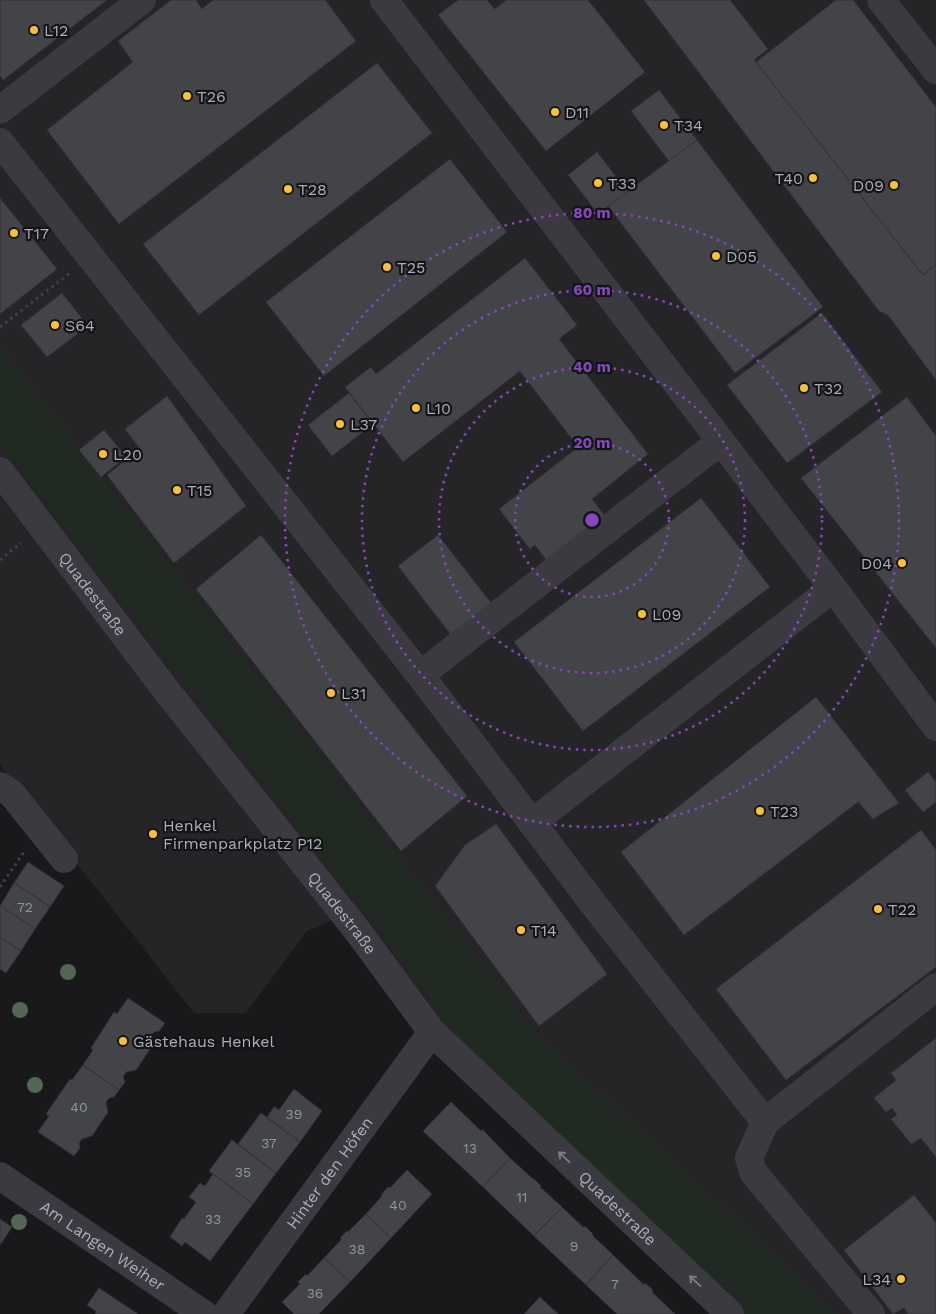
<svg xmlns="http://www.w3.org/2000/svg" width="936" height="1314" font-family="'Work Sans',sans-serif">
<rect width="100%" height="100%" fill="#19191b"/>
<path fill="#252528" d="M 0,0 L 936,0 L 936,1314 L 738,1314 L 333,920 L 307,931 L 246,1013 L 194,1013 L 0,765 Z"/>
<path fill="#202a22" d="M 0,347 L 535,1033 L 836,1314 L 746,1314 L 481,1065 L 460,1041 L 401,957 L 0,444 Z"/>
<g fill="#434448" stroke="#333337">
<path d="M 0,0 L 107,0 L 3,80 L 0,76 Z"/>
<path d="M 171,0 L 196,0 L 202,9 L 213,0 L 325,0 L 356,41 L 119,224 L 47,130 L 133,62 L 118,41 Z"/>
<path d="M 458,0 L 487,0 L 495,9 L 506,0 L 588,0 L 645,72 L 546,151 L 438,15 Z"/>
<path d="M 644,0 L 730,0 L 768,49 L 755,59 L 756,62 L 923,275 L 936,264 L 936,380 L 888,315 L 879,311 Z"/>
<path d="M 836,0 L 853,0 L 936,107 L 936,264 L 923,275 L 756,62 Z"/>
<path d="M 377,63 L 432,133 L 199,315 L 143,244 Z"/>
<path d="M 659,90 L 697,140 L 669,161 L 631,111 Z"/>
<path d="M 697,140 L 823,307 L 735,373 L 608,206 Z"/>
<path d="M 597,152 L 628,192 L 598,214 L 568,175 Z"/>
<path d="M 450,159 L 507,232 L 324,376 L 266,302 Z"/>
<path d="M 0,198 L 57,269 L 0,314 Z"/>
<path d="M 525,258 L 577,325 L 559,339 L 648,454 L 592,499 L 605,516 L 547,561 L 535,545 L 530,549 L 499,509 L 578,447 L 520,371 L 403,462 L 345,387 L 371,367 L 376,374 Z"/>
<path d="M 62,293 L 88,326 L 47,357 L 21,325 Z"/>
<path d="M 822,313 L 882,392 L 787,463 L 727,385 Z"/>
<path d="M 349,393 L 373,424 L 332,456 L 308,425 Z"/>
<path d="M 167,396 L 246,506 L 174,563 L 107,475 L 140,449 L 125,429 Z"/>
<path d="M 907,397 L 936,436 L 936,648 L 801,478 Z"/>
<path d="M 104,430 L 126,457 L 101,477 L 79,450 Z"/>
<path d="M 701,498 L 770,587 L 583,731 L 514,642 Z"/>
<path d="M 261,535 L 467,796 L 401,851 L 196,589 Z"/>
<path d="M 438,535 L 491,603 L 451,635 L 398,566 Z"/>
<path d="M 816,697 L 899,803 L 873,819 L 858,802 L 684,935 L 621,852 Z"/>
<path d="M 928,772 L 936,782 L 936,802 L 923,812 L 905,790 Z"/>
<path d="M 496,824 L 607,974 L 539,1026 L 435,886 L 465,845 Z"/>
<path d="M 921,830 L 936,850 L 936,967 L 786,1080 L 716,989 Z"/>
<path d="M 28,862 L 64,886 L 50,907 L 14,883 Z"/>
<path d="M 14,883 L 50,907 L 35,929 L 0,906 Z"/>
<path d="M 0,906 L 35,929 L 21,951 L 0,937 Z"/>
<path d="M 0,937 L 21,951 L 6,973 L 0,969 Z"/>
<path d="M 128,998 L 165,1023 L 159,1031 L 154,1032 L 151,1036 L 152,1046 L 136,1070 L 126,1072 L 123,1077 L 125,1082 L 119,1090 L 83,1065 L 93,1050 L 91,1048 L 114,1012 L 117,1014 Z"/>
<path d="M 936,1038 L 936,1157 L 921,1138 L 911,1144 L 891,1119 L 897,1115 L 892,1108 L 886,1112 L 874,1098 L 896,1080 L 891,1073 Z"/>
<path d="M 83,1065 L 119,1090 L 114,1097 L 109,1098 L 106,1102 L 108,1112 L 92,1136 L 82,1139 L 79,1143 L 80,1148 L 74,1156 L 38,1132 L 49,1116 L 46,1114 L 70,1079 L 72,1080 Z"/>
<path d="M 294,1089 L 322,1111 L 300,1142 L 267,1117 L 274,1107 L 279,1110 Z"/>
<path d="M 451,1102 L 481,1131 L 482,1129 L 510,1158 L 483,1187 L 423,1131 Z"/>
<path d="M 261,1113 L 300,1142 L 276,1173 L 238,1144 Z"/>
<path d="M 232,1140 L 276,1173 L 253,1204 L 209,1171 Z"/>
<path d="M 510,1158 L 533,1179 L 533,1178 L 541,1186 L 540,1187 L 562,1207 L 534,1236 L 483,1187 Z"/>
<path d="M 407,1170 L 432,1194 L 391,1238 L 366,1214 L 382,1196 L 381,1195 L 388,1187 L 390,1188 Z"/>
<path d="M 213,1174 L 253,1204 L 210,1261 L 185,1242 L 182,1246 L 170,1237 L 182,1218 L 184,1219 L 196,1202 L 189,1197 L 200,1183 L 205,1186 Z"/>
<path d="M 914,1195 L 936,1223 L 936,1314 L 908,1314 L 904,1308 L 893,1314 L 844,1250 Z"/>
<path d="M 562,1207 L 584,1228 L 585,1226 L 593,1234 L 592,1235 L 613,1255 L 586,1285 L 534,1236 Z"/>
<path d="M 366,1214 L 391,1238 L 350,1282 L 324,1258 L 342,1239 L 340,1238 L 347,1231 L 348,1232 Z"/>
<path d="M 0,1219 L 12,1227 L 0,1245 Z"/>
<path d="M 613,1255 L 644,1285 L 645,1283 L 653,1290 L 652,1292 L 675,1314 L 617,1314 L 586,1285 Z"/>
<path d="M 324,1258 L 350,1282 L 319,1314 L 294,1314 L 282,1302 L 300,1284 L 298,1282 L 306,1274 L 307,1276 Z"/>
<path d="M 99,1288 L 138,1314 L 95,1314 L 97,1312 L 87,1305 Z"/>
<path d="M 540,1297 L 558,1314 L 524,1314 Z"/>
</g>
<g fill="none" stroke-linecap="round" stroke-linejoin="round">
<g stroke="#404148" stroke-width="3" stroke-dasharray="2.5 4" stroke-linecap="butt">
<path d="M 0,327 L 70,273"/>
<path d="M 0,560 L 21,543"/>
<path d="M 0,887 L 24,852"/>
</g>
<g stroke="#3a3a40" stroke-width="28">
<path d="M 384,0 L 833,588 L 936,727"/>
<path d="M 881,0 L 936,70"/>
<path d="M 0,110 L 142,0"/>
<path d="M 0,142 L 420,675 L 595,906 L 765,1122 L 936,987"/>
<path id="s1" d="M 0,471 L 169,694 L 356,929 L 432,1032 L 730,1314"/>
<path d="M 420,675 L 721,441"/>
<path d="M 0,786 L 12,794 L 64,859"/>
<path d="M 532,823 L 833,588"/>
<path d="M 765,1122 L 749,1158 L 753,1172 L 871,1314"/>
<path id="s2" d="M 0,1176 L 204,1314"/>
<path id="s3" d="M 226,1314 L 432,1032"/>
</g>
</g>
<g fill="#526755">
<circle cx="68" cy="972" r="8"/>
<circle cx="20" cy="1010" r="8"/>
<circle cx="35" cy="1085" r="8"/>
<circle cx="19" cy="1222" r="8"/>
</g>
<defs><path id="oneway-shaft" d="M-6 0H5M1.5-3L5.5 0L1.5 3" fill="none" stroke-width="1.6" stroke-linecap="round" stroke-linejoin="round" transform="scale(1.25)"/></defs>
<g stroke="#787a84">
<use href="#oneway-shaft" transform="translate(564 1157) rotate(-137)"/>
<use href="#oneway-shaft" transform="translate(695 1281) rotate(-137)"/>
</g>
<g fill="none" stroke="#8546be" stroke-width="2.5" stroke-dasharray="2.5 5">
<circle cx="592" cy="520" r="77"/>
<circle cx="592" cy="520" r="153"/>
<circle cx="592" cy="520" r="230"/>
<circle cx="592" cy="520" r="307"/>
</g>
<g fill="#fbc131" stroke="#141416" stroke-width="2">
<circle cx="34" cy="30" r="5"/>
<circle cx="187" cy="96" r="5"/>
<circle cx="555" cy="112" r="5"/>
<circle cx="664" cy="125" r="5"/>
<circle cx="813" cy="178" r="5"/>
<circle cx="598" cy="183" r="5"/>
<circle cx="894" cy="185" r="5"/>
<circle cx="288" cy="189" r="5"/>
<circle cx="14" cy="233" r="5"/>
<circle cx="716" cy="256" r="5"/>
<circle cx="387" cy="267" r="5"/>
<circle cx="55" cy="325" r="5"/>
<circle cx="804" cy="388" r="5"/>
<circle cx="416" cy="408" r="5"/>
<circle cx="340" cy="424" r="5"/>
<circle cx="103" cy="454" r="5"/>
<circle cx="177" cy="490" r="5"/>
<circle cx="902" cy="563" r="5"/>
<circle cx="642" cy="614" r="5"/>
<circle cx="331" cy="693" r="5"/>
<circle cx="760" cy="811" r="5"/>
<circle cx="153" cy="834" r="5"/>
<circle cx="878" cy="909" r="5"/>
<circle cx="521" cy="930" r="5"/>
<circle cx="123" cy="1041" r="5"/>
<circle cx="901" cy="1279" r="5"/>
</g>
<g text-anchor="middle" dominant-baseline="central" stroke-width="4.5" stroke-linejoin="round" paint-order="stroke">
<g font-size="14" fill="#91949e">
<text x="25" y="907">72</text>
<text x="79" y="1107">40</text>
<text x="294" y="1114">39</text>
<text x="269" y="1143">37</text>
<text x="470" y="1148">13</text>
<text x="243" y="1172">35</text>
<text x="522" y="1197">11</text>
<text x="398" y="1205">40</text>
<text x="213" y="1219">33</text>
<text x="574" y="1246">9</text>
<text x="357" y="1249">38</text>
<text x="615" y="1284">7</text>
<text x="315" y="1293">36</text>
</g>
<g font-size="16" fill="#abafbb" stroke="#141416" text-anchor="start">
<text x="44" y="30">L12</text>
<text x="197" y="96">T26</text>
<text x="565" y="112">D11</text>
<text x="674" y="125">T34</text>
<text x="803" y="178" text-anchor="end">T40</text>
<text x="608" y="183">T33</text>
<text x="884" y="185" text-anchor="end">D09</text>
<text x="298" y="189">T28</text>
<text x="24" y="233">T17</text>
<text x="726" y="256">D05</text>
<text x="397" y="267">T25</text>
<text x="65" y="325">S64</text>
<text x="814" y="388">T32</text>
<text x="426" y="408">L10</text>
<text x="350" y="424">L37</text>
<text x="113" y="454">L20</text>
<text x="187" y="490">T15</text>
<text x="892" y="563" text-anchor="end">D04</text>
<text x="652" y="614">L09</text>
<text x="341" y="693">L31</text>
<text x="770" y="811">T23</text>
<text x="163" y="825">Henkel<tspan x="163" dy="18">Firmenparkplatz P12</tspan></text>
<text x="888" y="909">T22</text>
<text x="531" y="930">T14</text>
<text x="133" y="1041">Gästehaus Henkel</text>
<text x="891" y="1279" text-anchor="end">L34</text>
</g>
<g font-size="16" fill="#abafbb" stroke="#141416">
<text stroke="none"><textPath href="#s1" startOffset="154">Quadestraße</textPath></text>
<text stroke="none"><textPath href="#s1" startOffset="559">Quadestraße</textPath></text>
<text stroke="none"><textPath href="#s3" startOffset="175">Hinter den Höfen</textPath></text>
<text stroke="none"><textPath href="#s1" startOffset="964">Quadestraße</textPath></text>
<text stroke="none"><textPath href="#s2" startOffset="124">Am Langen Weiher</textPath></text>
</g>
</g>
<circle cx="592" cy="520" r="8" fill="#8546be" stroke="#141416" stroke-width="2.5"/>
<g font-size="15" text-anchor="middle" font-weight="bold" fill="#8546be" stroke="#141416" stroke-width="4.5" stroke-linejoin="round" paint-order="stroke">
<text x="592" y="218">80 m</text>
<text x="592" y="295">60 m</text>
<text x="592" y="372">40 m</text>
<text x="592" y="448">20 m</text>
</g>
</svg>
